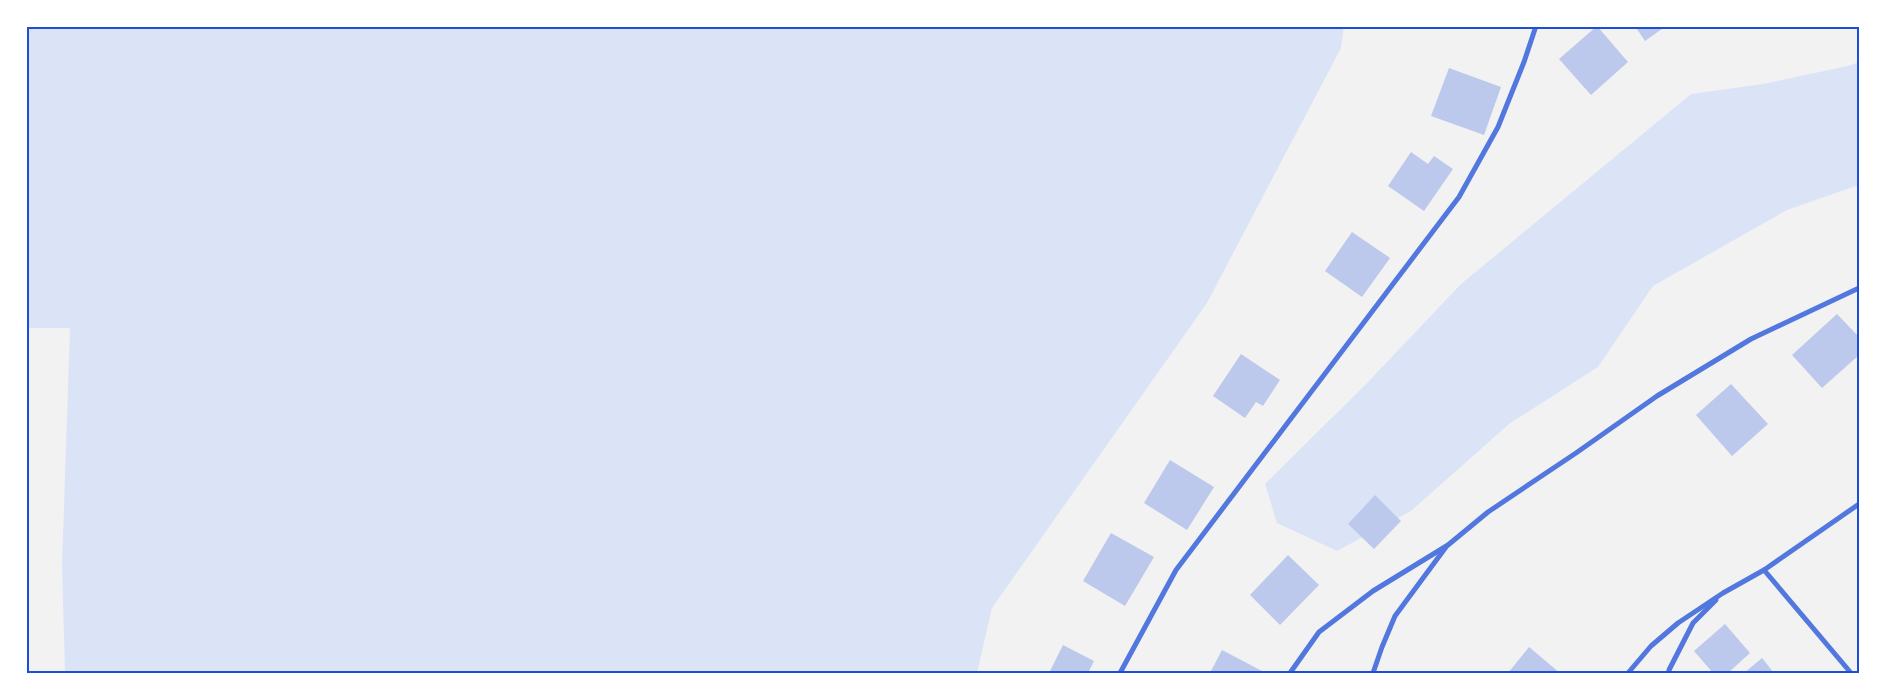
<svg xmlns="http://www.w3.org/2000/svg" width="1885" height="699" font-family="Barlow,sans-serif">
<rect width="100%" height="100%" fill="#f2f2f2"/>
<g fill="#dbe4f7">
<path d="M 26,26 L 1344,26 L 1341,48 L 1207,303 L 992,608 L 977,673 L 65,673 L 62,565 L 70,328 L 26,328 Z"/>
<path d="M 1859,62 L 1859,185 L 1787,210 L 1653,286 L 1598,367 L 1509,424 L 1411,511 L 1337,551 L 1277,523 L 1265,484 L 1367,383 L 1461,284 L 1691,94 L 1763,84 L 1848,66 Z"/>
</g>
<g fill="#bdc9ec">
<path d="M 1597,26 L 1628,62 L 1591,95 L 1559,59 Z"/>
<path d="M 1635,26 L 1666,26 L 1645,41 Z"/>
<path d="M 1449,68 L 1501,87 L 1484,135 L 1431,116 Z"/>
<path d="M 1411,152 L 1428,164 L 1434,156 L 1453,169 L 1424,211 L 1388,186 Z"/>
<path d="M 1352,232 L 1390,258 L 1362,297 L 1325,271 Z"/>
<path d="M 1837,314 L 1859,337 L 1859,355 L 1822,388 L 1792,355 Z"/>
<path d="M 1241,354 L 1280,380 L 1263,406 L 1256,402 L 1245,418 L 1213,396 Z"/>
<path d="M 1731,384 L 1768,424 L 1732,456 L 1696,415 Z"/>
<path d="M 1170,460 L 1214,487 L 1187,530 L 1144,503 Z"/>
<path d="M 1375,495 L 1401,521 L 1374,549 L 1348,524 Z"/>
<path d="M 1111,533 L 1154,557 L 1125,606 L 1083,581 Z"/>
<path d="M 1288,555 L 1319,585 L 1280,625 L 1250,595 Z"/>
<path d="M 1725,624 L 1750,653 L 1728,673 L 1713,673 L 1694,651 Z"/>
<path d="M 1063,645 L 1094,661 L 1088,673 L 1049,673 Z"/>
<path d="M 1529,647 L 1560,673 L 1508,673 Z"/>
<path d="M 1222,650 L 1262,671 L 1262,673 L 1210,673 Z"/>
<path d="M 1762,658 L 1774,673 L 1744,673 Z"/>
</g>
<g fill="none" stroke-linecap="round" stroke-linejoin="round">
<g stroke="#5277de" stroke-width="5">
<path d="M 1764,570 L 1851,673"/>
<path d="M 1120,673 L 1176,570 L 1459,197 L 1498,127 L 1524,62 L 1536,26"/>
<path d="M 1290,673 L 1319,632 L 1373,591 L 1448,545 L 1488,512 L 1576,453 L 1657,396 L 1751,339 L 1859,288"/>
<path d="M 1373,673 L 1382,647 L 1395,616 L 1446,547"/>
<path d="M 1628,673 L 1651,646 L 1678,623 L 1723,593 L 1764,570 L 1859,504"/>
<path d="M 1669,673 L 1669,670 L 1693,623 L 1716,600"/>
</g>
</g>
<rect width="1885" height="699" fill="none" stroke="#ffffff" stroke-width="55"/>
<rect x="28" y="28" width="1830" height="644" fill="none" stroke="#1d4ed8" stroke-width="2"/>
</svg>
